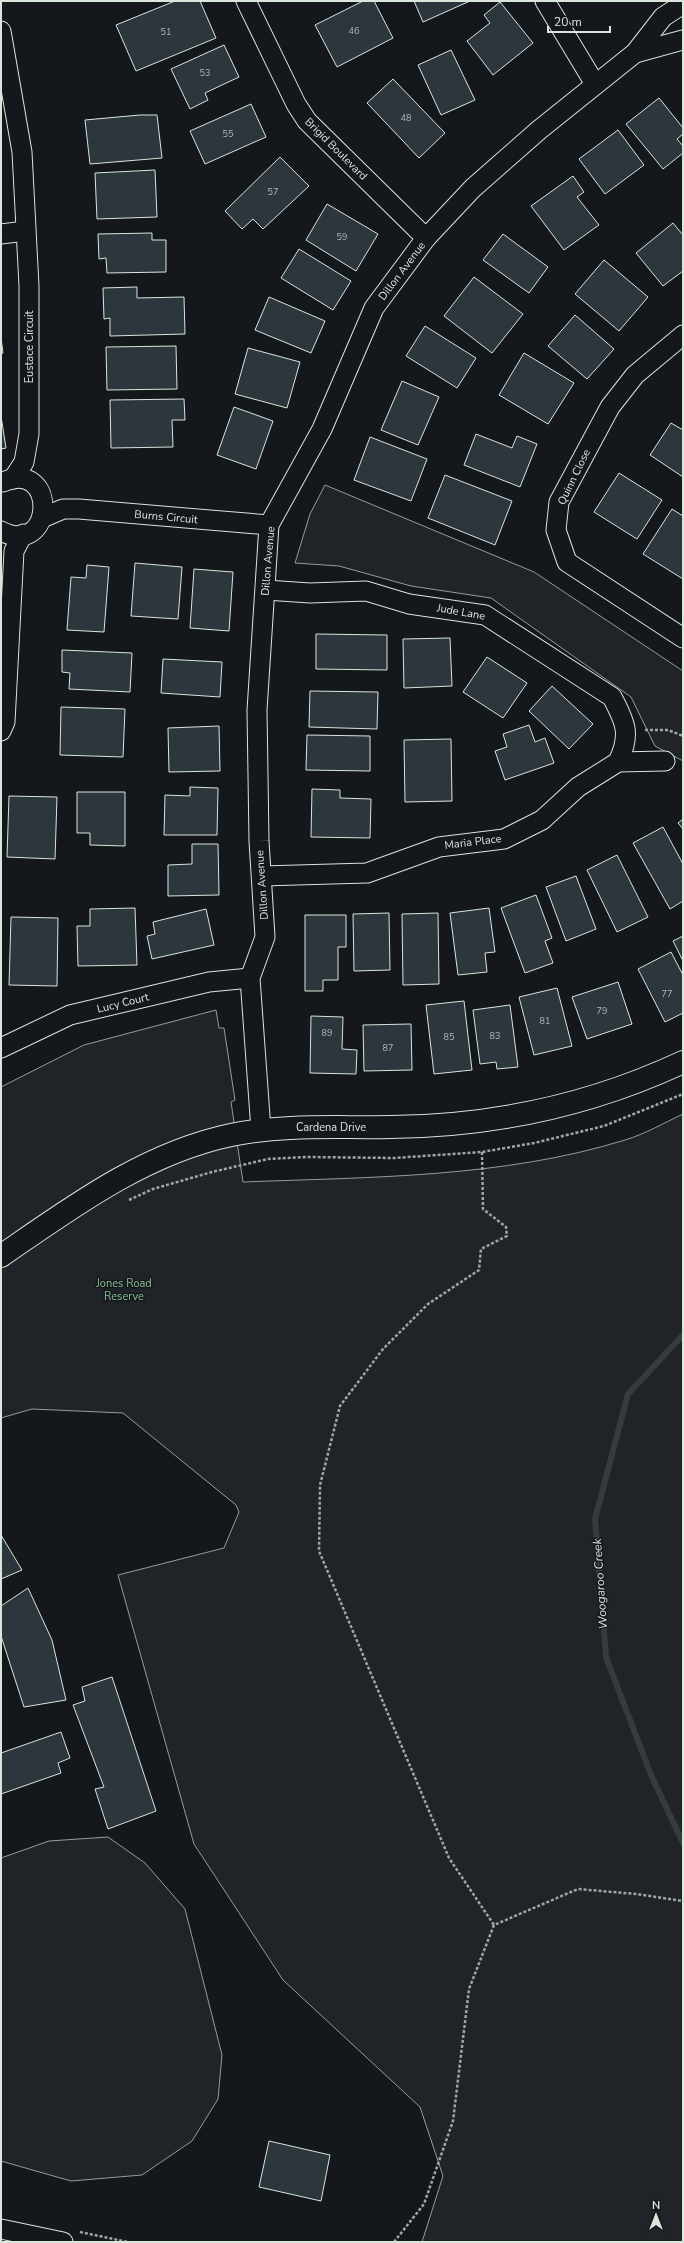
<svg xmlns="http://www.w3.org/2000/svg" width="684" height="2243" font-family="'Nunito Sans',sans-serif">
<rect width="100%" height="100%" fill="#14181c"/>
<g fill="#202428" stroke="#939e99">
<path d="M 325,485 L 534,572 L 683,671 L 683,761 L 655,746 L 631,697 L 491,598 L 411,586 L 339,566 L 295,563 L 310,514 Z"/>
<path d="M 216,1010 L 219,1028 L 224,1028 L 235,1100 L 231,1102 L 243,1182 C 370,1177 502,1178 625,1140 C 645,1134 664,1123 683,1114 L 683,2242 L 422,2242 L 443,2176 L 420,2107 L 283,1980 L 194,1844 L 118,1575 L 224,1548 L 239,1512 L 236,1505 L 123,1413 L 32,1409 L 1,1418 L 1,1087 L 84,1045 Z"/>
<path d="M 108,1837 L 145,1863 L 185,1909 L 222,2055 L 218,2099 L 192,2141 L 142,2175 L 71,2181 L 1,2161 L 1,1858 L 49,1841 Z"/>
</g>
<g fill="none" stroke-linecap="round" stroke-linejoin="round">
<path stroke="#363b3e" stroke-width="6" d="M 683,1335 L 628,1394 L 595,1519 L 606,1657 L 651,1775 L 683,1843"/>
</g>
<g fill="#2c363c" stroke="#d8e6dc">
<path d="M 175,1 L 200,1 L 216,38 L 136,71 L 116,25 Z"/>
<path d="M 363,1 L 374,1 L 393,38 L 337,67 L 315,25 Z"/>
<path d="M 414,1 L 470,1 L 423,22 Z"/>
<path d="M 500,2 L 533,43 L 493,75 L 467,41 L 490,23 L 484,15 Z"/>
<path d="M 224,45 L 239,77 L 205,93 L 208,100 L 190,109 L 171,69 Z"/>
<path d="M 451,50 L 475,100 L 441,115 L 418,65 Z"/>
<path d="M 393,79 L 445,133 L 419,158 L 367,103 Z"/>
<path d="M 659,98 L 683,128 L 683,134 L 677,139 L 683,146 L 683,153 L 663,169 L 626,124 Z"/>
<path d="M 251,104 L 266,137 L 205,164 L 190,131 Z"/>
<path d="M 140,115 L 157,115 L 162,158 L 90,164 L 85,120 Z"/>
<path d="M 618,130 L 644,165 L 605,194 L 579,159 Z"/>
<path d="M 280,157 L 309,186 L 263,229 L 253,219 L 242,229 L 225,211 Z"/>
<path d="M 155,170 L 157,217 L 97,219 L 95,173 Z"/>
<path d="M 573,176 L 584,192 L 577,197 L 599,225 L 564,250 L 531,206 Z"/>
<path d="M 327,204 L 378,234 L 356,271 L 306,240 Z"/>
<path d="M 673,223 L 683,235 L 683,271 L 663,286 L 636,253 Z"/>
<path d="M 152,233 L 152,240 L 166,240 L 166,272 L 107,273 L 106,258 L 99,259 L 98,234 Z"/>
<path d="M 503,234 L 548,267 L 529,293 L 483,260 Z"/>
<path d="M 299,249 L 351,281 L 333,310 L 281,278 Z"/>
<path d="M 604,260 L 648,297 L 619,331 L 575,294 Z"/>
<path d="M 474,277 L 523,314 L 492,353 L 444,316 Z"/>
<path d="M 137,287 L 137,298 L 184,297 L 185,334 L 110,336 L 110,318 L 104,319 L 103,288 Z"/>
<path d="M 269,297 L 325,321 L 311,353 L 255,330 Z"/>
<path d="M 575,315 L 614,349 L 587,379 L 548,346 Z"/>
<path d="M 425,326 L 476,358 L 457,388 L 406,356 Z"/>
<path d="M 1,338 L 3,353 L 1,354 Z"/>
<path d="M 176,346 L 177,389 L 107,390 L 106,347 Z"/>
<path d="M 248,348 L 300,362 L 287,408 L 235,394 Z"/>
<path d="M 524,353 L 574,383 L 548,424 L 499,395 Z"/>
<path d="M 402,381 L 439,397 L 418,445 L 381,430 Z"/>
<path d="M 184,399 L 185,420 L 172,420 L 173,447 L 111,448 L 110,400 Z"/>
<path d="M 234,407 L 273,421 L 256,469 L 217,455 Z"/>
<path d="M 1,416 L 6,448 L 1,449 Z"/>
<path d="M 671,423 L 683,430 L 683,477 L 650,455 Z"/>
<path d="M 476,434 L 512,448 L 517,436 L 537,444 L 520,487 L 464,465 Z"/>
<path d="M 370,437 L 427,459 L 411,501 L 354,480 Z"/>
<path d="M 619,473 L 662,500 L 637,539 L 594,512 Z"/>
<path d="M 445,475 L 512,501 L 495,545 L 428,518 Z"/>
<path d="M 672,509 L 683,516 L 683,579 L 643,554 Z"/>
<path d="M 135,563 L 182,567 L 178,619 L 131,616 Z"/>
<path d="M 87,565 L 109,567 L 104,632 L 67,630 L 71,577 L 86,578 Z"/>
<path d="M 194,569 L 233,572 L 229,631 L 190,628 Z"/>
<path d="M 316,634 L 387,635 L 387,670 L 316,669 Z"/>
<path d="M 450,638 L 452,686 L 404,688 L 403,639 Z"/>
<path d="M 62,650 L 132,653 L 130,692 L 69,689 L 70,673 L 62,672 Z"/>
<path d="M 487,657 L 527,683 L 503,718 L 463,692 Z"/>
<path d="M 163,659 L 222,662 L 220,697 L 161,693 Z"/>
<path d="M 552,686 L 593,724 L 569,749 L 529,711 Z"/>
<path d="M 310,691 L 378,692 L 377,729 L 309,727 Z"/>
<path d="M 61,707 L 125,709 L 123,757 L 60,755 Z"/>
<path d="M 529,725 L 535,742 L 545,738 L 554,763 L 505,780 L 495,751 L 507,747 L 503,734 Z"/>
<path d="M 219,726 L 220,771 L 169,772 L 168,728 Z"/>
<path d="M 307,735 L 370,736 L 370,771 L 306,770 Z"/>
<path d="M 451,739 L 452,801 L 405,802 L 404,740 Z"/>
<path d="M 190,787 L 218,788 L 217,835 L 164,835 L 165,795 L 190,796 Z"/>
<path d="M 312,789 L 340,790 L 340,798 L 371,799 L 370,838 L 311,837 Z"/>
<path d="M 77,792 L 125,792 L 125,846 L 90,845 L 90,833 L 77,833 Z"/>
<path d="M 9,796 L 57,797 L 55,859 L 7,857 Z"/>
<path d="M 683,819 L 683,829 L 678,823 Z"/>
<path d="M 663,827 L 683,864 L 683,901 L 670,909 L 633,843 Z"/>
<path d="M 192,844 L 218,844 L 219,895 L 168,896 L 168,865 L 192,864 Z"/>
<path d="M 617,855 L 648,917 L 617,932 L 587,870 Z"/>
<path d="M 576,876 L 596,929 L 566,941 L 546,887 Z"/>
<path d="M 536,895 L 552,938 L 545,941 L 553,963 L 525,973 L 501,908 Z"/>
<path d="M 135,908 L 137,965 L 78,966 L 77,926 L 90,926 L 90,909 Z"/>
<path d="M 489,908 L 495,952 L 485,953 L 487,972 L 458,975 L 450,913 Z"/>
<path d="M 206,909 L 214,945 L 152,959 L 147,936 L 155,934 L 153,922 Z"/>
<path d="M 389,913 L 390,970 L 354,971 L 353,914 Z"/>
<path d="M 438,913 L 439,984 L 403,985 L 402,914 Z"/>
<path d="M 305,915 L 346,915 L 346,947 L 338,947 L 338,980 L 323,980 L 323,991 L 305,991 Z"/>
<path d="M 11,917 L 58,918 L 57,986 L 9,985 Z"/>
<path d="M 683,936 L 683,961 L 673,941 Z"/>
<path d="M 671,952 L 683,975 L 683,1013 L 665,1022 L 638,969 Z"/>
<path d="M 618,982 L 632,1024 L 587,1039 L 572,997 Z"/>
<path d="M 557,988 L 572,1046 L 534,1055 L 519,997 Z"/>
<path d="M 464,1001 L 472,1070 L 434,1074 L 426,1005 Z"/>
<path d="M 510,1005 L 518,1067 L 497,1069 L 496,1062 L 480,1064 L 473,1010 Z"/>
<path d="M 311,1016 L 343,1017 L 342,1049 L 357,1050 L 356,1074 L 310,1073 Z"/>
<path d="M 411,1024 L 412,1070 L 364,1071 L 363,1025 Z"/>
<path d="M 1,1535 L 22,1570 L 1,1579 Z"/>
<path d="M 28,1588 L 52,1640 L 66,1700 L 24,1707 L 1,1636 L 1,1606 Z"/>
<path d="M 112,1677 L 156,1811 L 108,1829 L 95,1789 L 104,1787 L 73,1705 L 85,1701 L 82,1687 Z"/>
<path d="M 61,1732 L 70,1758 L 58,1763 L 61,1773 L 1,1794 L 1,1753 Z"/>
<path d="M 269,2141 L 330,2155 L 321,2201 L 259,2187 Z"/>
</g>
<g fill="none" stroke-linecap="round" stroke-linejoin="round">
<g stroke="#d8e6dc" stroke-width="21">
<g id="minor">
<path d="M 246,1 L 296,104 L 307,121 L 426,238"/>
<path d="M 545,1 L 595,84"/>
<path d="M 1,31 L 22,152 L 29,286 L 29,434 L 24,462 L 13,479"/>
<path d="M 635,53 L 683,40"/>
<path d="M 1,234 L 25,231"/>
<path d="M 683,335 L 635,375 L 610,407 L 559,502 L 556,530 L 567,562 L 683,638"/>
<path d="M 42,518 L 63,509 L 79,509 L 269,525"/>
<path d="M 1,531 C 55,559 58,458 3,482"/>
<path d="M 266,590 L 310,593 L 366,591 L 409,604 L 485,615 L 612,697 C 626,723 631,735 618,762"/>
<path d="M 1,731 L 5,722 L 14,551 L 23,534"/>
<path d="M 262,876 L 367,873 L 439,847 L 504,839 L 542,820 L 578,787 L 618,762 L 665,761"/>
<path d="M 1,1048 L 70,1015 L 209,982 L 250,978"/>
<path d="M 261,1130 L 250,978 L 265,937 L 259,841 L 257,710 L 269,525 L 322,429 L 374,308 L 426,238 L 473,188 L 539,130 L 635,53 L 663,17 L 683,4"/>
<path d="M 1,2229 L 63,2242"/>
</g>
</g>
<g stroke="#d8e6dc" stroke-width="24">
<path id="tertiary" d="M 1,1256 C 72,1207 145,1153 231,1135 C 284,1124 337,1128 391,1127 C 492,1126 591,1105 683,1062"/>
</g>
<g stroke="#9da8a2" stroke-width="2.5" stroke-dasharray="3 2" stroke-linecap="butt">
<path d="M 645,730 L 668,730 L 683,736"/>
<path d="M 482,1152 L 483,1209 L 506,1227 L 507,1236 L 481,1249 L 479,1270 L 428,1304 L 383,1349 L 340,1406 L 320,1485 L 319,1551 L 449,1858 L 494,1925"/>
<path d="M 129,1200 L 153,1189 L 212,1172 L 268,1159 L 307,1157 L 394,1158 L 482,1152 L 534,1143 L 604,1126 L 683,1094"/>
<path d="M 80,2232 L 128,2242"/>
<path d="M 394,2242 L 424,2204 L 453,2121 L 469,1989 L 494,1925 L 578,1889 L 636,1894 L 683,1901"/>
</g>
<use href="#minor" stroke="#14181c" stroke-width="19"/>
<use href="#tertiary" stroke="#14181c" stroke-width="22"/>
</g>
<g text-anchor="middle" dominant-baseline="central" stroke-width="3" stroke-linejoin="round" paint-order="stroke">
<g font-size="9" fill="#adbab4">
<text x="354" y="31">46</text>
<text x="166" y="32">51</text>
<text x="205" y="73">53</text>
<text x="406" y="118">48</text>
<text x="228" y="134">55</text>
<text x="273" y="192">57</text>
<text x="342" y="237">59</text>
<text x="667" y="994">77</text>
<text x="602" y="1011">79</text>
<text x="545" y="1021">81</text>
<text x="327" y="1033">89</text>
<text x="495" y="1036">83</text>
<text x="449" y="1037">85</text>
<text x="388" y="1048">87</text>
</g>
<g font-size="11" fill="#d8e6dc" stroke="#14181c">
<text transform="translate(336 149) rotate(45)">Brigid Boulevard</text>
<text transform="translate(402 271) rotate(-53)">Dillon Avenue</text>
<text transform="translate(29 347) rotate(-90)">Eustace Circuit</text>
<text transform="translate(574 477) rotate(-64)">Quinn Close</text>
<text transform="translate(166 517) rotate(5)">Burns Circuit</text>
<text transform="translate(268 561) rotate(-85)">Dillon Avenue</text>
<text transform="translate(461 612) rotate(10)">Jude Lane</text>
<text transform="translate(473 842) rotate(-7)">Maria Place</text>
<text transform="translate(262 885) rotate(-94)">Dillon Avenue</text>
<text transform="translate(123 1003) rotate(-14)">Lucy Court</text>
<text x="331" y="1127">Cardena Drive</text>
</g>
<g font-size="11" fill="#8ac095" stroke="#14181c">
<text x="124" y="1283">Jones Road<tspan x="124" dy="13">Reserve</tspan></text>
</g>
<g font-size="12" font-style="italic" fill="#d8e6dc" stroke="#14181c">
<text transform="translate(600 1584) rotate(-94)">Woogaroo Creek</text>
</g>
</g>
<rect width="684" height="2243" fill="none" stroke="#d8e6dc" stroke-width="4"/>
<g transform="translate(656 2215)" stroke="#14181c" stroke-width="3" paint-order="stroke">
<path d="M0-3L7 15L0 10L-7 15Z" fill="#d8e6dc"/>
<text y="-6" font-size="11" font-weight="bold" text-anchor="middle" fill="#d8e6dc">N</text>
</g>
<path d="M548 26v6h62v-6" fill="none" stroke="#d8e6dc" stroke-width="2"/>
<text x="554" y="26" font-size="12" fill="#d8e6dc" stroke="#14181c" stroke-width="3" paint-order="stroke">20 m</text>
</svg>
